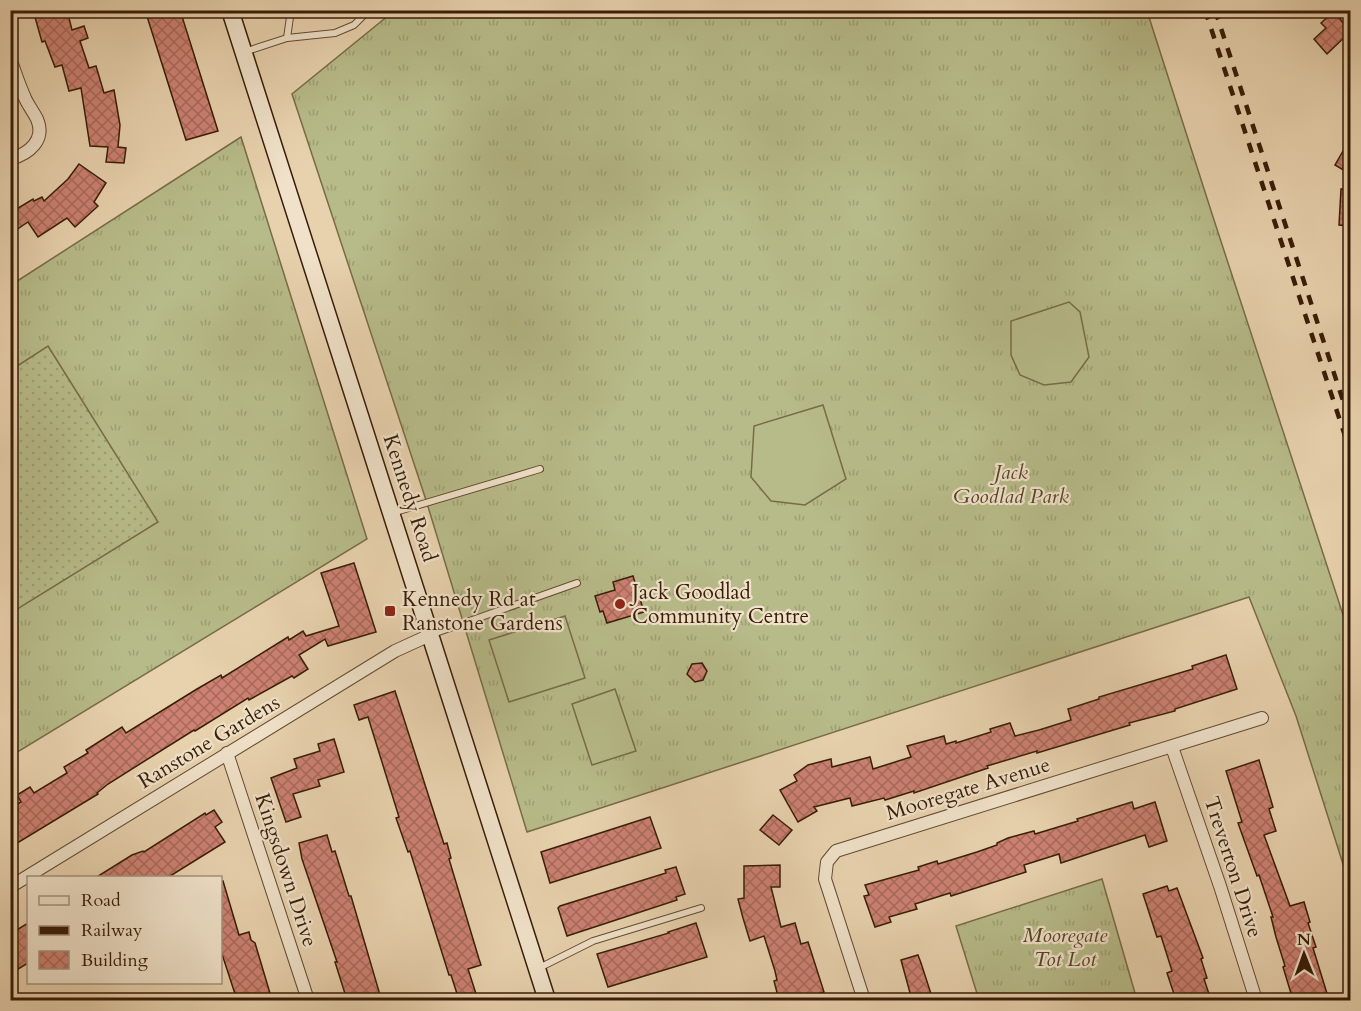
<svg xmlns="http://www.w3.org/2000/svg" width="1361" height="1011" font-family="Cardo,serif">
<defs>
<pattern id="grass-tufts" width="24" height="20" patternUnits="userSpaceOnUse" patternTransform="scale(1.5)"><rect width="24" height="20" fill="#b7bb89"/><path d="M3 7l-1-3M5 7V3M7 7l1-3M15 17l-1-3M17 17v-4M19 17l1-3" fill="none" stroke="#9ea075"/></pattern>
<pattern id="garden-dots" width="8" height="8" patternUnits="userSpaceOnUse" patternTransform="scale(1.5)"><rect width="8" height="8" fill="#b7bb89"/><path d="M2 2h.1M6 6h.1" fill="none" stroke="#9ea075" stroke-width="1.8" stroke-linecap="round"/></pattern>
<pattern id="building-cross-hatch" width="8" height="8" patternUnits="userSpaceOnUse" patternTransform="scale(1.5)"><rect width="8" height="8" fill="#cd8172"/><path d="M0 0l8 8M0 8l8-8" fill="none" stroke="#a7695c"/></pattern>
</defs>
<rect width="100%" height="100%" fill="#e8d2ae"/>
<filter id="stains"><feTurbulence type="fractalNoise" baseFrequency=".00333" numOctaves="4"/><feColorMatrix values="0 0 0 0 .2 0 0 0 0 .09 0 0 0 0 .02 0 0 0 .5 -.17"/></filter>
<radialGradient id="worn" r=".72"><stop offset=".6" stop-color="#630" stop-opacity="0"/><stop offset="1" stop-color="#630" stop-opacity=".3"/></radialGradient>
<g fill="url(#grass-tufts)" stroke="#786c48" stroke-width="1.5">
<path d="M 394,11 L 1147,11 L 1214,220 L 1350,636 L 1350,886 L 1296,716 L 1249,597 L 527,832 L 426,500 L 292,94 Z"/>
<path d="M 241,137 L 367,539 L 11,756 L 11,285 Z"/>
<path d="M 1102,879 L 1137,1000 L 979,1000 L 956,926 Z"/>
</g>
<path fill="url(#garden-dots)" stroke="#786c48" stroke-width="1.5" d="M 48,346 L 158,522 L 11,613 L 11,370 Z"/>
<g fill="#b7bb89" stroke="#786c48" stroke-width="1.5">
<path d="M 1069,302 L 1080,312 L 1089,357 L 1071,382 L 1044,385 L 1020,375 L 1011,355 L 1011,321 Z"/>
<path d="M 823,405 L 846,479 L 805,505 L 771,501 L 751,477 L 754,426 Z"/>
<path d="M 565,616 L 585,678 L 509,702 L 489,640 Z"/>
<path d="M 615,689 L 636,751 L 592,765 L 572,704 Z"/>
</g>
<g fill="url(#building-cross-hatch)" stroke="#381d07" stroke-width="1.5">
<path d="M 33,10 L 67,10 L 72,30 L 84,26 L 88,38 L 80,41 L 89,68 L 96,66 L 104,93 L 114,90 L 120,125 L 118,147 L 126,148 L 124,163 L 106,162 L 108,147 L 90,146 L 81,88 L 69,91 L 62,65 L 55,67 L 45,41 L 42,42 Z"/>
<path d="M 145,10 L 180,10 L 218,131 L 186,140 Z"/>
<path d="M 1334,11 L 1350,32 L 1327,54 L 1314,39 L 1326,28 L 1321,23 Z"/>
<path d="M 1350,139 L 1350,174 L 1335,165 Z"/>
<path d="M 79,164 L 106,183 L 94,202 L 98,206 L 75,227 L 67,218 L 38,237 L 28,222 L 10,234 L 10,213 L 33,199 L 34,201 L 42,197 L 44,201 L 68,179 Z"/>
<path d="M 1341,189 L 1350,189 L 1350,226 L 1339,225 Z"/>
<path d="M 354,563 L 376,632 L 328,646 L 325,639 L 299,655 L 308,669 L 294,678 L 292,676 L 249,700 L 248,698 L 195,731 L 194,730 L 108,784 L 97,793 L 98,794 L 14,845 L 10,839 L 10,808 L 21,802 L 17,795 L 30,787 L 34,793 L 67,773 L 64,767 L 88,753 L 86,750 L 122,727 L 126,733 L 197,689 L 221,675 L 222,678 L 288,637 L 289,640 L 303,631 L 306,636 L 339,626 L 321,573 Z"/>
<path d="M 633,576 L 644,612 L 607,623 L 603,611 L 600,612 L 595,596 L 615,590 L 613,582 Z"/>
<path d="M 1226,655 L 1237,689 L 1175,709 L 1175,711 L 1129,723 L 1130,725 L 1037,753 L 1037,751 L 987,766 L 988,768 L 914,793 L 914,791 L 885,800 L 884,798 L 852,806 L 850,798 L 814,807 L 817,811 L 798,822 L 780,790 L 797,781 L 794,775 L 808,765 L 831,759 L 832,767 L 870,757 L 873,769 L 911,757 L 907,746 L 944,736 L 946,744 L 956,741 L 956,743 L 991,732 L 990,729 L 1010,723 L 1015,736 L 1039,730 L 1071,720 L 1068,709 L 1099,699 L 1099,697 L 1193,669 L 1192,666 Z"/>
<path d="M 702,663 L 707,671 L 703,680 L 695,682 L 687,674 L 692,664 Z"/>
<path d="M 395,691 L 444,844 L 447,843 L 451,858 L 449,859 L 479,959 L 481,965 L 468,969 L 478,1000 L 459,1000 L 451,975 L 449,975 L 410,851 L 408,852 L 396,818 L 399,817 L 368,717 L 359,720 L 354,705 Z"/>
<path d="M 334,739 L 344,772 L 318,780 L 320,786 L 293,794 L 301,817 L 286,822 L 271,778 L 297,768 L 294,759 L 320,751 L 318,744 Z"/>
<path d="M 1259,760 L 1273,807 L 1269,809 L 1276,831 L 1264,835 L 1290,906 L 1304,902 L 1310,922 L 1308,923 L 1316,947 L 1313,948 L 1329,1000 L 1293,1000 L 1283,967 L 1285,966 L 1276,937 L 1271,917 L 1273,917 L 1259,875 L 1257,876 L 1238,823 L 1242,822 L 1226,771 Z"/>
<path d="M 1132,802 L 1134,809 L 1155,802 L 1167,841 L 1149,847 L 1145,835 L 1061,863 L 1059,854 L 1024,865 L 1026,872 L 951,896 L 950,893 L 915,904 L 917,909 L 889,917 L 891,922 L 875,927 L 864,896 L 869,895 L 865,885 L 919,870 L 918,867 L 937,861 L 938,864 L 977,852 L 997,845 L 997,843 L 1008,838 L 1034,831 L 1035,834 L 1078,821 L 1077,819 Z"/>
<path d="M 214,810 L 222,822 L 215,827 L 225,842 L 167,878 L 95,878 L 132,855 L 143,851 L 144,852 L 205,813 L 206,815 Z"/>
<path d="M 773,815 L 792,830 L 779,845 L 760,830 Z"/>
<path d="M 650,817 L 661,848 L 550,883 L 541,852 Z"/>
<path d="M 327,835 L 332,852 L 335,851 L 349,896 L 351,896 L 380,995 L 365,1000 L 347,1000 L 335,962 L 337,962 L 302,859 L 299,843 Z"/>
<path d="M 780,865 L 780,887 L 771,887 L 781,927 L 795,923 L 801,944 L 808,942 L 824,992 L 818,994 L 821,1000 L 779,1000 L 774,981 L 777,980 L 775,971 L 764,936 L 750,941 L 743,918 L 738,899 L 744,898 L 744,866 Z"/>
<path d="M 676,867 L 685,894 L 676,897 L 677,900 L 567,936 L 558,908 L 560,906 L 666,873 L 665,870 Z"/>
<path d="M 223,881 L 239,935 L 249,932 L 251,940 L 255,943 L 272,1000 L 237,1000 L 220,948 L 220,882 Z"/>
<path d="M 1167,886 L 1169,891 L 1177,888 L 1203,958 L 1201,959 L 1207,978 L 1204,979 L 1211,1000 L 1176,1000 L 1167,973 L 1172,971 L 1161,936 L 1157,937 L 1143,894 Z"/>
<path d="M 28,923 L 28,963 L 10,974 L 10,934 Z"/>
<path d="M 696,923 L 707,957 L 608,987 L 597,954 L 669,933 L 668,932 Z"/>
<path d="M 918,955 L 921,963 L 933,1000 L 912,1000 L 901,960 Z"/>
</g>
<g fill="none" stroke-linecap="round" stroke-linejoin="round">
<g stroke="#644a31" stroke-width="8">
<g id="service">
<path d="M 287,38 L 291,10"/>
<path d="M 244,52 L 287,38 L 335,33 L 354,25 L 369,10"/>
<path d="M 392,513 L 540,469"/>
<path d="M 430,635 L 577,583"/>
<path d="M 539,968 L 593,941 L 701,908"/>
</g>
</g>
<g stroke="#644a31" stroke-width="14">
<g id="minor">
<path d="M 10,58 C 15,72 19,85 25,98 C 28,105 33,111 37,119 C 46,140 29,154 10,159"/>
<path d="M 1172,747 L 1220,886 L 1256,1000"/>
<path d="M 227,753 L 308,1000"/>
<path d="M 10,887 L 395,651 L 430,635"/>
<path d="M 864,1000 L 825,879 L 827,862 L 836,851 L 1262,718"/>
</g>
</g>
<g stroke="#381d07" stroke-width="19">
<path id="secondary" d="M 230,10 L 547,1000"/>
</g>
<use href="#service" stroke="#f0e2ca" stroke-width="6"/>
<use href="#minor" stroke="#f0e2ca" stroke-width="12"/>
<use href="#secondary" stroke="#f0e2ca" stroke-width="16"/>
<g stroke="#381d07" stroke-width="4.5" stroke-dasharray="10 10" stroke-linecap="butt">
<path d="M 1205,10 L 1350,451"/>
<path d="M 1215,10 L 1350,422"/>
</g>
</g>
<g fill="#8f2418" stroke="#f0e2ca" stroke-width="2">
<circle cx="620" cy="604" r="6"/>
<rect x="384" y="605" width="12" height="12" rx="3"/>
</g>
<g text-anchor="middle" dominant-baseline="central" stroke-width="4.5" stroke-linejoin="round" paint-order="stroke">
<g font-size="21" font-style="italic" fill="#584428" stroke="#f0e2ca">
<text x="1011" y="472">Jack<tspan x="1011" dy="24">Goodlad Park</tspan></text>
<text x="1065" y="935">Mooregate<tspan x="1065" dy="24">Tot Lot</tspan></text>
</g>
<g font-size="21" fill="#381d07" stroke="#f0e2ca">
<text transform="translate(410 498) rotate(72)">Kennedy Road</text>
<text transform="translate(209 742) rotate(-31)">Ranstone Gardens</text>
<text transform="translate(968 789) rotate(-17)">Mooregate Avenue</text>
<text transform="translate(1233 867) rotate(72)">Treverton Drive</text>
<text transform="translate(286 870) rotate(72)">Kingsdown Drive</text>
</g>
<g font-size="21" fill="#381d07" stroke="#f0e2ca" text-anchor="start">
<text x="632" y="592">Jack Goodlad<tspan x="632" dy="24">Community Centre</tspan></text>
<text x="402" y="599">Kennedy Rd at<tspan x="402" dy="24">Ranstone Gardens</tspan></text>
</g>
</g>
<rect width="1361" height="1011" fill="none" stroke="#e8d2ae" stroke-width="36"/>
<rect x="12" y="12" width="1337" height="987" fill="none" stroke="#381d07" stroke-width="3"/>
<rect x="18" y="18" width="1325" height="975" fill="none" stroke="#381d07" stroke-width="1.5"/>
<rect x="27" y="876" width="195" height="108" fill="#f0e2ca" stroke="#a6937c" stroke-width="1.5"/>
<rect x="39" y="896" width="30" height="9" fill="#f0e2ca" stroke="#a6937c" stroke-width="1.5"/>
<text x="81" y="906" font-size="18" fill="#381d07">Road</text>
<rect x="39" y="926" width="30" height="9" fill="#381d07" stroke="#a6937c" stroke-width="1.5"/>
<text x="81" y="936" font-size="18" fill="#381d07">Railway</text>
<rect x="39" y="951" width="30" height="18" fill="url(#building-cross-hatch)" stroke="#a6937c" stroke-width="1.5"/>
<text x="81" y="966" font-size="18" fill="#381d07">Building</text>
<g transform="translate(1304 954) rotate(359)" stroke="#f0e2ca" stroke-width="4.5" paint-order="stroke">
<path d="M0-4.5L10 22L0 15L-10 22Z" fill="#381d07"/>
<text y="-9" font-size="16" font-weight="bold" text-anchor="middle" fill="#381d07">N</text>
</g>
<rect width="100%" height="100%" filter="url(#stains)"/>
<rect width="100%" height="100%" fill="url(#worn)"/>
</svg>
